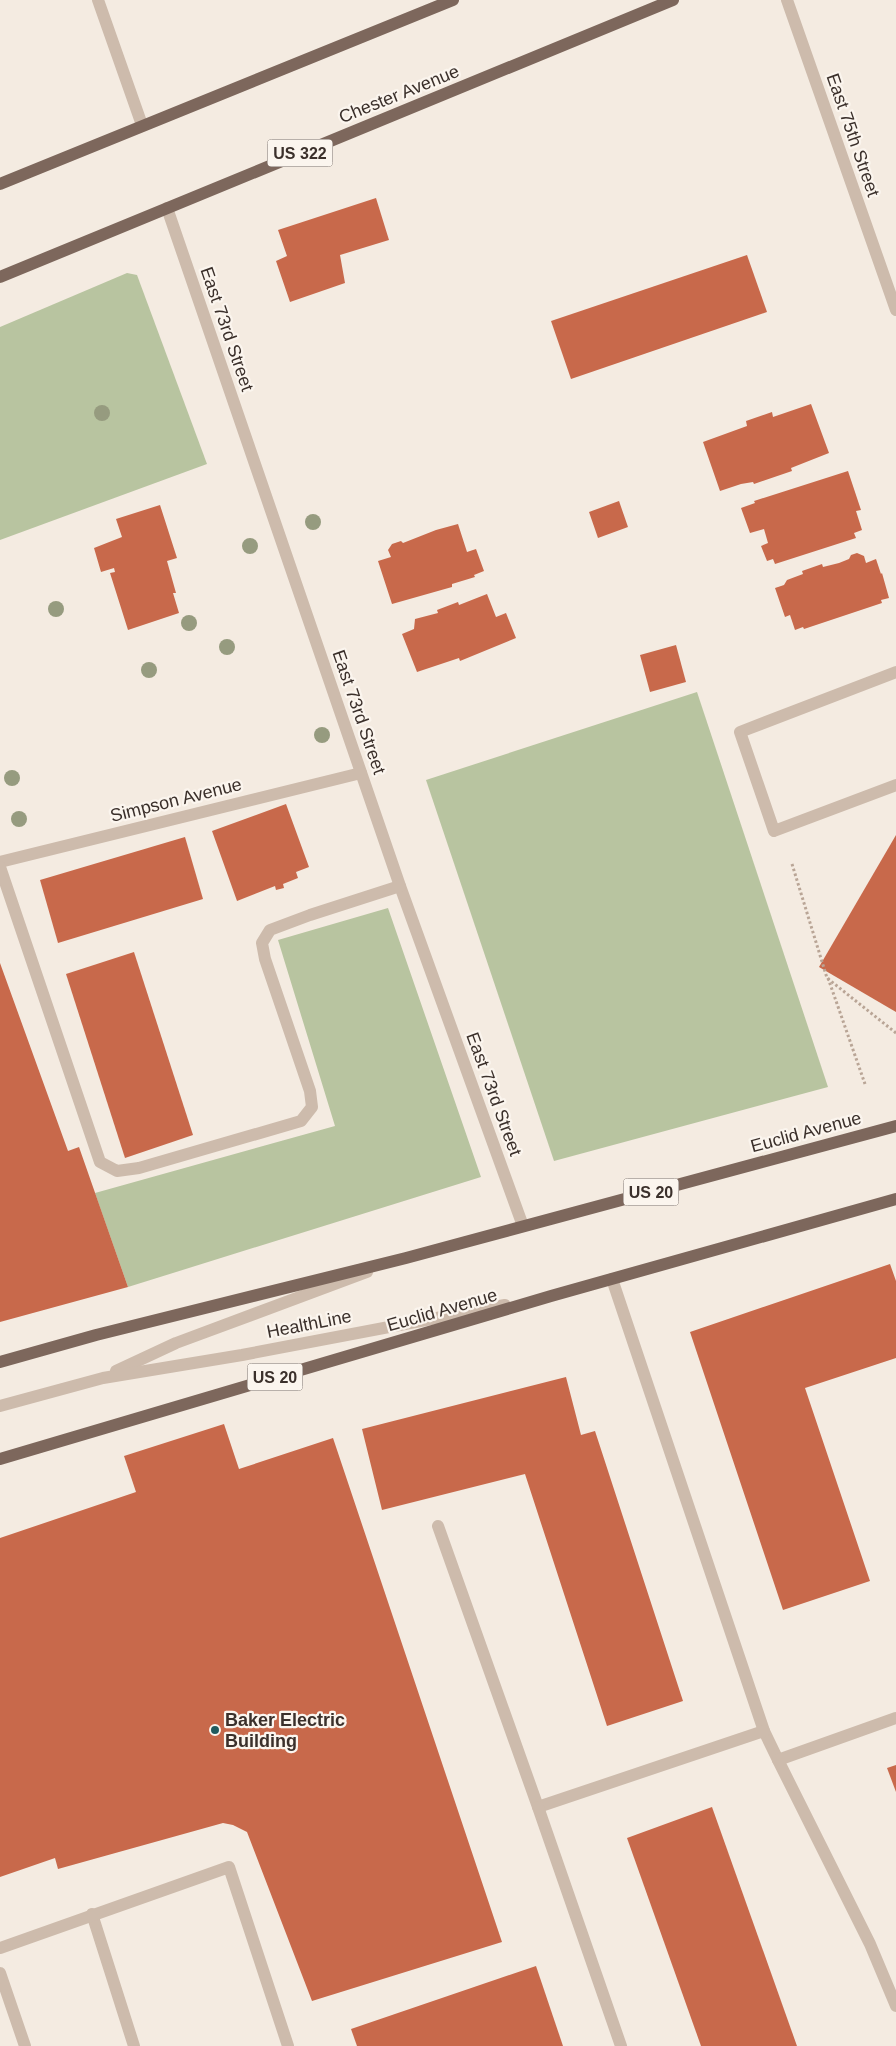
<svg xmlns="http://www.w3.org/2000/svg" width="896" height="2046" font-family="Helvetica,sans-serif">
<rect width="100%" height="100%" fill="#f4ebe1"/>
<g fill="#b8c4a0">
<path d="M 127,273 L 137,275 L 207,464 L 0,540 L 0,327 Z"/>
<path d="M 697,692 L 828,1087 L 554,1161 L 426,780 Z"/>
<path d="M 388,908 L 481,1177 L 128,1287 L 95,1193 L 335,1126 L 278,940 Z"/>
</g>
<g fill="#c8694b">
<path d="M 376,198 L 389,240 L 340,255 L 345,283 L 290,302 L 276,261 L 287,256 L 278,230 Z"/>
<path d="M 747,255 L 767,312 L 571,379 L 551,321 Z"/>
<path d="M 811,404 L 829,453 L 791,468 L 792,471 L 754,484 L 753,482 L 741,484 L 720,491 L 703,442 L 747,426 L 746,421 L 772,412 L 773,417 Z"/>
<path d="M 848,471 L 861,510 L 856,511 L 862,530 L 854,533 L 856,538 L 775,564 L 773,559 L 767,561 L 761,546 L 768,543 L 764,529 L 750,533 L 741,508 L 755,503 L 754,501 Z"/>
<path d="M 619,501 L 628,527 L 598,538 L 589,512 Z"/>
<path d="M 160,505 L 177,558 L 167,561 L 176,593 L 173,593 L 179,613 L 128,630 L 110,573 L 115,572 L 114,568 L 101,572 L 94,548 L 122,537 L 116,519 Z"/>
<path d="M 458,524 L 467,552 L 476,549 L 484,571 L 474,575 L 475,577 L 452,584 L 452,587 L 392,604 L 378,561 L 391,557 L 388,550 L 392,544 L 401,541 L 403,543 L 436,530 Z"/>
<path d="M 857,553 L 864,556 L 866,563 L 876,559 L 881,574 L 882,573 L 889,598 L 881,600 L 882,603 L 804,629 L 803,627 L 795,630 L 790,615 L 785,617 L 775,588 L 784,585 L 787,580 L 803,574 L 802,571 L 822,564 L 823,567 L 839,563 L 849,559 L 851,555 Z"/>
<path d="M 487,594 L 496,617 L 506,613 L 516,638 L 460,661 L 459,658 L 417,672 L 402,634 L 414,629 L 415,619 L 438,613 L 437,610 L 458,602 L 459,605 Z"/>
<path d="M 676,645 L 686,682 L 650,692 L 640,655 Z"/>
<path d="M 286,804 L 309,867 L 296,872 L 298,878 L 283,884 L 284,888 L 276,890 L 275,886 L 237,901 L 212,831 Z"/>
<path d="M 896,835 L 896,1012 L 819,967 Z"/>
<path d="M 185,837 L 203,899 L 58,943 L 40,880 Z"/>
<path d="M 134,952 L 193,1135 L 125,1158 L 66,974 Z"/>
<path d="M 0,963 L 68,1151 L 79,1147 L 128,1287 L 0,1322 Z"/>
<path d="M 890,1264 L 896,1281 L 896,1358 L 805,1388 L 870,1581 L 783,1610 L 690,1332 Z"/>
<path d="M 566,1377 L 581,1435 L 595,1431 L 683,1701 L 607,1726 L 525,1474 L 382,1510 L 362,1429 Z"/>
<path d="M 224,1424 L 239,1469 L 333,1438 L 502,1942 L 312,2001 L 247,1832 L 233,1825 L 223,1823 L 58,1869 L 55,1858 L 0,1877 L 0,1538 L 136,1492 L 124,1456 Z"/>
<path d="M 896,1765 L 896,1792 L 887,1768 Z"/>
<path d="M 712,1807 L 797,2046 L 701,2046 L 627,1838 Z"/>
<path d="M 536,1966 L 563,2046 L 357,2046 L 351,2029 Z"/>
</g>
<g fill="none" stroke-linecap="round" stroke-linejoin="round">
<g stroke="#b9a596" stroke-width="3" stroke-dasharray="2.5 2.5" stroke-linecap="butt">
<path d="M 792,864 L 827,978 L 896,1033"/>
<path d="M 828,978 L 865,1084"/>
</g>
<g stroke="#cdbbac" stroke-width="12">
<path d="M 98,0 L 142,125"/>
<path d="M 787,0 L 896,310"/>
<path d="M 167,208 L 400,886 L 523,1226"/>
<path d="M 896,672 L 740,732 L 774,831 L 896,785"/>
<path d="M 0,862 L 361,773"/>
<path d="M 0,867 L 100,1162 L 117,1171 L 139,1168 L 301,1121 L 312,1107 L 310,1091 L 265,959 L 262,943 L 270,930 L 310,915 L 400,886"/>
<path d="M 612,1279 L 764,1731 L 778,1760"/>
<path d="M 116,1371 L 176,1343 L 367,1272"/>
<path d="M 0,1406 L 103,1378 L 242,1355 L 505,1305"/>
<path d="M 438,1526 L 538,1807 L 764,1731"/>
<path d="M 896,1718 L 778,1760 L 870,1944 L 896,2006"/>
<path d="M 538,1807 L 621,2046"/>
<path d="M 92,1914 L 134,2046"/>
<path d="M 0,1948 L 229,1867 L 288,2046"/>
<path d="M 0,1973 L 25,2046"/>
</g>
<g stroke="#7d675c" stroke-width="12">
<path d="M 0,184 L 453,0"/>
<path d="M 0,277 L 673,0"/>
<path d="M 0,1362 L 96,1335 L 406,1258 L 896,1126"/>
<path d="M 0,1459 L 551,1296 L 896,1199"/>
</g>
</g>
<g fill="#969b7f">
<circle cx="102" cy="413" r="8"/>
<circle cx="313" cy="522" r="8"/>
<circle cx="250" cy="546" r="8"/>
<circle cx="56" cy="609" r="8"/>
<circle cx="189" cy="623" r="8"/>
<circle cx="227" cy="647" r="8"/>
<circle cx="149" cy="670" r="8"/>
<circle cx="322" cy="735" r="8"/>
<circle cx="12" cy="778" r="8"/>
<circle cx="19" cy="819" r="8"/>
</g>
<circle fill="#1f5a5e" stroke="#fbf5ee" stroke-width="2" cx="215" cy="1730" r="5"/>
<g text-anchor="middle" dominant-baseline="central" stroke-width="4.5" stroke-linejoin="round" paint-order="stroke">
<g fill="#fbf5ee" stroke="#756b66" stroke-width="1">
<rect x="267.5" y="139.5" width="65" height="27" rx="4"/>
<rect x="623.5" y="1178.5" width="55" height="27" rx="4"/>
<rect x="247.5" y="1363.5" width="55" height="27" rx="4"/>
</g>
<g font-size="16" font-weight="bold" fill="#3b302b">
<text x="300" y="153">US 322</text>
<text x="651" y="1192">US 20</text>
<text x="275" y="1377">US 20</text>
</g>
<g font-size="18" fill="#3b302b" stroke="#fbf5ee">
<text transform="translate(399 94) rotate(-22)">Chester Avenue</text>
<text transform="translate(853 135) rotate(71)">East 75th Street</text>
<text transform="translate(227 329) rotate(71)">East 73rd Street</text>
<text transform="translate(359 712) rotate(71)">East 73rd Street</text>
<text transform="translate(176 800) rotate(-14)">Simpson Avenue</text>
<text transform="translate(494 1094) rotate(70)">East 73rd Street</text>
<text transform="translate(806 1132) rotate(-15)">Euclid Avenue</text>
<text transform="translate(442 1310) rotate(-16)">Euclid Avenue</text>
<text transform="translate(309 1324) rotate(-11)">HealthLine</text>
</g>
<g font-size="18" font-weight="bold" fill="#3b302b" stroke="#fbf5ee" text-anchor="start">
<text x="225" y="1720">Baker Electric<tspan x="225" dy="21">Building</tspan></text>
</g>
</g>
</svg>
